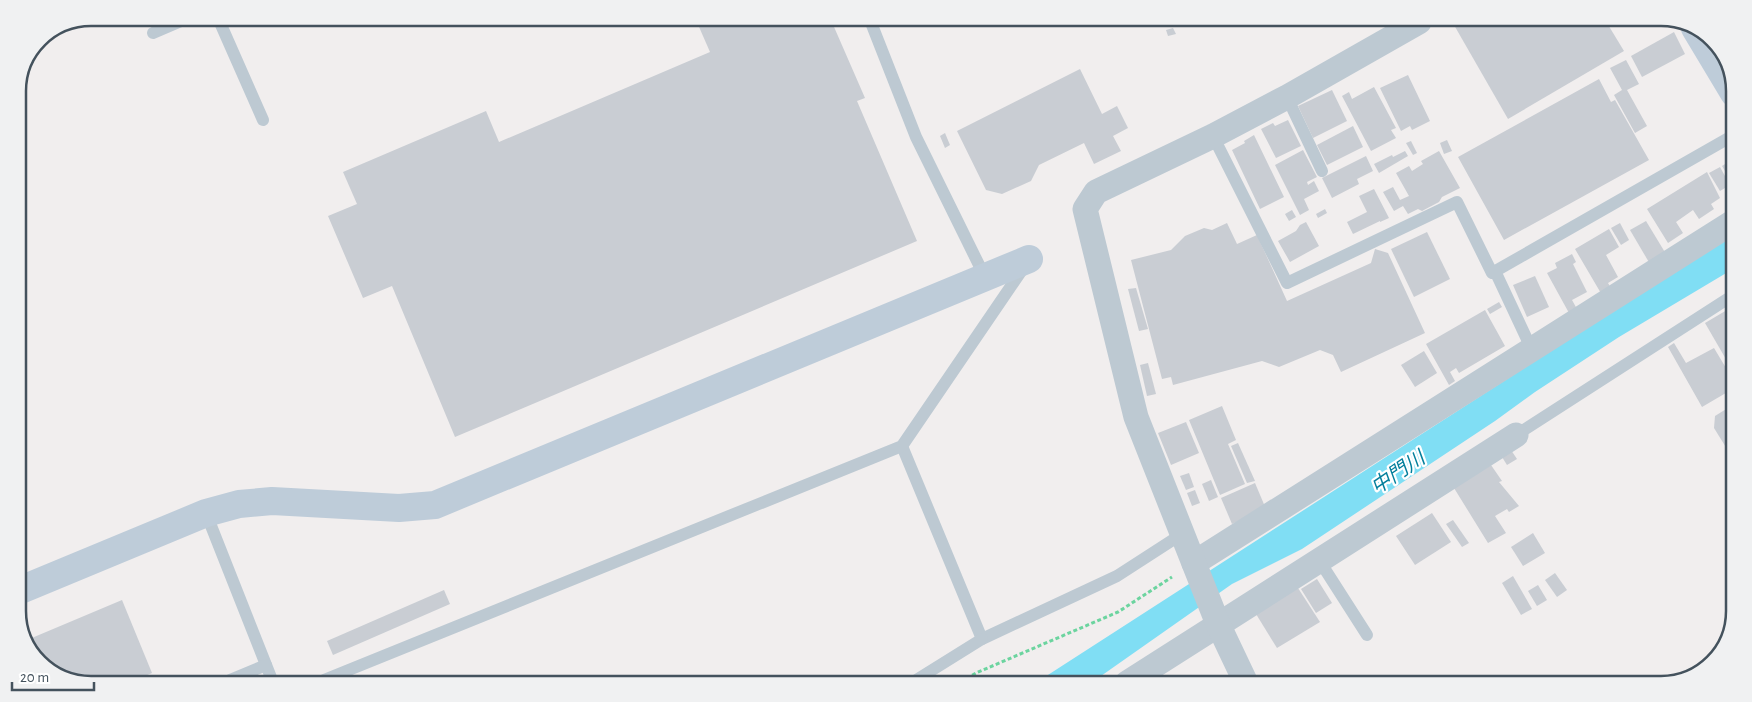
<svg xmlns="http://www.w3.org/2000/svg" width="1752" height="702" font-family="'Alegreya Sans','Noto Sans JP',sans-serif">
<rect width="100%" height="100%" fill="#f1eeee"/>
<path fill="#80def4" d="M 1733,238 L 1733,269 L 1619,337 L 1535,392 L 1495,421 L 1302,549 L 1232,584 L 1091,683 L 1037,682 L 1715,245 Z"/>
<g fill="#c9cdd3">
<path d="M 696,20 L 831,20 L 865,98 L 857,101 L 917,241 L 455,437 L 392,286 L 363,298 L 328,216 L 357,204 L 343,172 L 486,111 L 499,142 L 710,52 Z"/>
<path d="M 1458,22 L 1607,23 L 1624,51 L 1508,119 L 1454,25 Z"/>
<path d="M 1173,28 L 1176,34 L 1168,36 L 1166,30 Z"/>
<path d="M 1674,32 L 1685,54 L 1642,77 L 1631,56 Z"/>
<path d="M 1626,60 L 1639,84 L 1627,90 L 1647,126 L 1635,133 L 1614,95 L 1622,90 L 1610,68 Z"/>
<path d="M 1080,69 L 1102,114 L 1117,106 L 1128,128 L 1113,136 L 1121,151 L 1094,164 L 1084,143 L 1039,165 L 1031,181 L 1002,194 L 986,190 L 957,131 Z"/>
<path d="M 1408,75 L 1430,121 L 1412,130 L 1410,126 L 1401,131 L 1380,88 Z"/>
<path d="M 1599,79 L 1611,102 L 1615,100 L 1649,160 L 1504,240 L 1458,157 Z"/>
<path d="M 1374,87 L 1396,128 L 1391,130 L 1396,138 L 1371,151 L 1342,96 L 1349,92 L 1352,99 Z"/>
<path d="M 1332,90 L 1347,121 L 1313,138 L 1298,106 Z"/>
<path d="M 1288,120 L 1301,146 L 1276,158 L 1261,129 L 1273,123 L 1275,126 Z"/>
<path d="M 1353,126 L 1363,147 L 1327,165 L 1317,145 Z"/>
<path d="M 945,133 L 950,145 L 945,148 L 940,136 Z"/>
<path d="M 1254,135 L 1284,197 L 1260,209 L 1232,150 L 1245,143 L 1244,141 Z"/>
<path d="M 1447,140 L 1452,151 L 1444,154 L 1440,143 Z"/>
<path d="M 1411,141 L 1417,153 L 1413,155 L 1406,143 Z"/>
<path d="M 1303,150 L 1317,177 L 1307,182 L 1308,185 L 1314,181 L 1319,191 L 1304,199 L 1309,210 L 1300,215 L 1275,165 Z"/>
<path d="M 1405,151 L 1408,156 L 1379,173 L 1374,164 L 1392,155 L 1393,157 Z"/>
<path d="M 1439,151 L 1460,188 L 1442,197 L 1439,202 L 1422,211 L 1418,209 L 1408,214 L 1403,206 L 1394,211 L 1383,192 L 1393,187 L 1400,200 L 1409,196 L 1396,173 L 1409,166 L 1412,171 L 1423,164 L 1421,161 Z"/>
<path d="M 1366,156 L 1373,171 L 1357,179 L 1359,184 L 1332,198 L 1322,178 Z"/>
<path d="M 1731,160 L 1734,165 L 1725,171 L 1722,166 Z"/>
<path d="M 1720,167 L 1730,185 L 1720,191 L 1709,173 Z"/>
<path d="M 1707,172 L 1720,198 L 1711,204 L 1714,209 L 1699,219 L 1693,210 L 1676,222 L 1683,233 L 1668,243 L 1647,209 Z"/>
<path d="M 1374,189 L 1389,218 L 1380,222 L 1380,221 L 1353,234 L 1347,222 L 1367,212 L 1359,196 Z"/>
<path d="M 1325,209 L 1327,213 L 1318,218 L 1316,214 Z"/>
<path d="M 1292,210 L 1296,217 L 1289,221 L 1285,214 Z"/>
<path d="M 1646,221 L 1666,254 L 1650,264 L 1630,230 Z"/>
<path d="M 1306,222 L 1319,246 L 1290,262 L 1278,241 L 1296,231 L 1300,225 Z"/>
<path d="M 1227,223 L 1237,244 L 1257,235 L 1287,301 L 1371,263 L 1375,249 L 1388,253 L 1425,333 L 1341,372 L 1333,355 L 1320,350 L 1279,367 L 1262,361 L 1173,385 L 1171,377 L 1162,379 L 1131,260 L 1171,250 L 1185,236 L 1204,228 L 1212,230 Z"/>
<path d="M 1620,223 L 1629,240 L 1621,245 L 1611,228 Z"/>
<path d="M 1609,229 L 1619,247 L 1606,255 L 1618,277 L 1608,283 L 1612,290 L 1602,295 L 1575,249 Z"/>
<path d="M 1427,232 L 1450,279 L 1414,297 L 1391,249 Z"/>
<path d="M 1572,254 L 1576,262 L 1573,264 L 1587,292 L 1572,300 L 1577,309 L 1569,313 L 1547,273 L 1557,268 L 1555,263 Z"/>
<path d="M 1535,276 L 1549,307 L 1527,317 L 1513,285 Z"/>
<path d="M 1136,288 L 1148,329 L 1139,331 L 1128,289 Z"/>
<path d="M 1499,302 L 1502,307 L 1490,314 L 1487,309 Z"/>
<path d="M 1732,307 L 1732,358 L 1727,361 L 1705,323 Z"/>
<path d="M 1485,310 L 1505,346 L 1459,373 L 1456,368 L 1450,372 L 1455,381 L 1449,385 L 1426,344 Z"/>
<path d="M 1674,343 L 1686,363 L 1714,348 L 1732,378 L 1731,390 L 1702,407 L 1668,347 Z"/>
<path d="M 1424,351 L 1437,373 L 1415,387 L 1401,365 Z"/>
<path d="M 1148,363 L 1156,394 L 1147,396 L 1140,365 Z"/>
<path d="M 1222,406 L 1236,440 L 1228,444 L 1245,484 L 1220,495 L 1189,420 Z"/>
<path d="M 1731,406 L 1731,447 L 1727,449 L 1714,428 L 1715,416 Z"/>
<path d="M 1186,422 L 1199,453 L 1171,465 L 1158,433 Z"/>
<path d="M 1238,443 L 1255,481 L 1247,483 L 1231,446 Z"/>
<path d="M 1511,450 L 1517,459 L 1507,465 L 1502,457 Z"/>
<path d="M 1491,465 L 1502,481 L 1499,482 L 1519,506 L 1509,512 L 1507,509 L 1495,516 L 1506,533 L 1488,543 L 1454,488 Z"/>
<path d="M 1189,473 L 1194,487 L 1186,490 L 1180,476 Z"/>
<path d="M 1211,480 L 1218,497 L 1209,501 L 1202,484 Z"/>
<path d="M 1255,483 L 1266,509 L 1232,524 L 1221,498 Z"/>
<path d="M 1195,490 L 1200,503 L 1192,506 L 1187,493 Z"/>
<path d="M 1432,513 L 1451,542 L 1415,565 L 1396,536 Z"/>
<path d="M 1453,520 L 1469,543 L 1462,547 L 1446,524 Z"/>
<path d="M 1533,533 L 1545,553 L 1523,566 L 1511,547 Z"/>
<path d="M 1555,573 L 1567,590 L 1557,597 L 1545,580 Z"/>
<path d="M 1513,576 L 1532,609 L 1521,615 L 1502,583 Z"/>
<path d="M 1317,579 L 1332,603 L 1316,613 L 1301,589 Z"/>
<path d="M 1538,585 L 1547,600 L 1537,606 L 1528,591 Z"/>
<path d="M 1298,588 L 1320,622 L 1277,648 L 1256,614 Z"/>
<path d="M 444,590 L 450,604 L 333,655 L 327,641 Z"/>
<path d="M 122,600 L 152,673 L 138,679 L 63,679 L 33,655 L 27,640 Z"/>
<path d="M 391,675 L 393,680 L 378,680 Z"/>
</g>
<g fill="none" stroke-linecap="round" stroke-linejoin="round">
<g stroke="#6cd49f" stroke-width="3" stroke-dasharray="4 2.5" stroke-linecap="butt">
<path d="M 961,682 L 976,673 L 1118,612 L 1172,577"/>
<path d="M 968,682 L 974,675"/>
</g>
<g stroke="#bdc9d2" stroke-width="12">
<path d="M 218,18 L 263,120"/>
<path d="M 870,20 L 916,137 L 983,273"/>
<path d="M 153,33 L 188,18"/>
<path d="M 1287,97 L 1322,171"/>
<path d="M 1213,136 L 1287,283 L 1457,202 L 1492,273 L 1734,135"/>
<path d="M 1495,271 L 1532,350"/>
<path d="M 1516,435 L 1732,296"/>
<path d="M 902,446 L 982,639 L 1117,576 L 1182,534"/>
<path d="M 206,513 L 272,680"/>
<path d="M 1319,560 L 1367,635"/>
<path d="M 230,680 L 266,665"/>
<path d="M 324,680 L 902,446 L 1024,267"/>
<path d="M 913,682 L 982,639"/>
</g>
<g stroke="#bdc9d2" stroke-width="25">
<path d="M 1194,563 L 1733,222"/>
<path d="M 1127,683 L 1516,435"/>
<path d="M 1246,683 L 1218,624 L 1136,417 L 1085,209 L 1096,192 L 1213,136 L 1287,97 L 1419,22"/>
</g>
<g stroke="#beccd9" stroke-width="28">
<path d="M 1695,28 L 1734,93"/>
<path d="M 18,591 L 206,513 L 239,504 L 272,501 L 399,508 L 435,505 L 1029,259"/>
</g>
</g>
<g text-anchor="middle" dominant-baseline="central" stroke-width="4.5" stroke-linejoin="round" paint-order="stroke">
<g font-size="20" font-style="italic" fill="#037f9c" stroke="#fff">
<text transform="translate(1398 473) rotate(-34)">中門川</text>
</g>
</g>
<path d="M0 0H1752V702H0ZM91 26H1661A65 65 0 0 1 1726 91V611A65 65 0 0 1 1661 676H91A65 65 0 0 1 26 611V91A65 65 0 0 1 91 26Z" fill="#f0f1f2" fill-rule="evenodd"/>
<path fill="none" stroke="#44525d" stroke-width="2.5" d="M91 26H1661A65 65 0 0 1 1726 91V611A65 65 0 0 1 1661 676H91A65 65 0 0 1 26 611V91A65 65 0 0 1 91 26Z"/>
<path d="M12 682v8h82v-8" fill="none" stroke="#44525d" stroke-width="2.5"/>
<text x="20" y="682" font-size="15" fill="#44525d" stroke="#ffffff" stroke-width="4" paint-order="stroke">20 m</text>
</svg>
